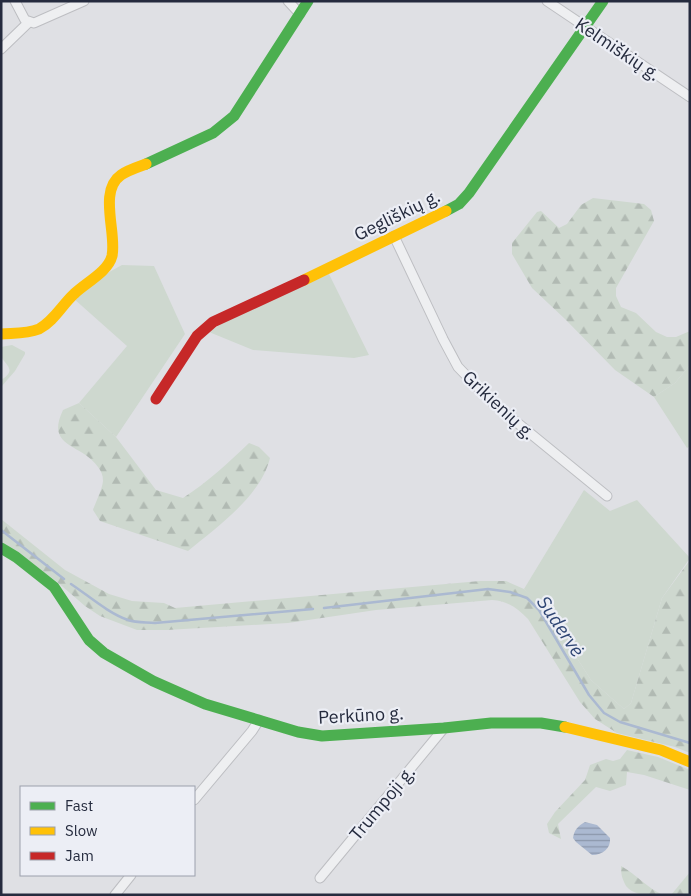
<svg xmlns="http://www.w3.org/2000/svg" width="691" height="896" font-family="'IBM Plex Sans',sans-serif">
<defs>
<pattern id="forest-firs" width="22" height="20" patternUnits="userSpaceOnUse" patternTransform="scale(1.25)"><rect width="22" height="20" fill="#ced8cf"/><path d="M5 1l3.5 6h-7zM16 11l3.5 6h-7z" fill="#b1bab3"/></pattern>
<pattern id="water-rules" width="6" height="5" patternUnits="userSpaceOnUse" patternTransform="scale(1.25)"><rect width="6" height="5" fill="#abb9d1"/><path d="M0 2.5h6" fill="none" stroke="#8b97ab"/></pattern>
</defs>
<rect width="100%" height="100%" fill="#dfe0e4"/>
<g fill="#ced8cf">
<path d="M 122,265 L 154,266 L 185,334 L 116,437 L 79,403 L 127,346 L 73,298 L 102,276 Z"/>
<path d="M 329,274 L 369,355 L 354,358 L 253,350 L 209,332 L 232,317 Z"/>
<path d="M 12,345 L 25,352 L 25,354 L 15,371 L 1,387 L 1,380 C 18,370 5,365 1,356 C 0,353 1,350 1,347 Z"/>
<path d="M 690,365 L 690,446 L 687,448 L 654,397 L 675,383 Z"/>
<path d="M 584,490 L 610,511 L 637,500 L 690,558 L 662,598 L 631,703 L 624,709 L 591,680 L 545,608 L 524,589 Z"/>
</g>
<g fill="url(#forest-firs)">
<path d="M 593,198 L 644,204 L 651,210 L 654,221 L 616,288 L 616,296 L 621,307 L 636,313 L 656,332 L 667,337 L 676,337 L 690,331 L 690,365 L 675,383 L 654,397 L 615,370 L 565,319 L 532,288 L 512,254 L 512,243 L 537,212 L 541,211 L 559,228 L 567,224 L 581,205 Z"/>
<path d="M 79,403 L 116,437 L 156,490 L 183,498 C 208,482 228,463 249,443 L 259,447 L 270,458 C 261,496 217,527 188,551 L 100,521 L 93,510 C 96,501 102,490 103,481 C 103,475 101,471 98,467 C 81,443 45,448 63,410 Z"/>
<path d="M 1,519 L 65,570 L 109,594 L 132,601 L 164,603 L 175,608 L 480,581 L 506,581 L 524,589 L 535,598 L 545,608 L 591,680 L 624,709 L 631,703 L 662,598 L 690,560 L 690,753 L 675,747 L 617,733 L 595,719 L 580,702 L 528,619 C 517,608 508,601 492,600 L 376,610 L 288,623 L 167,630 L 137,630 L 100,616 L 85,606 L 56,581 L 1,542 Z"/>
<path d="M 627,750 L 658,757 L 690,770 L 690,790 L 644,775 L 627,772 L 626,785 L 610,791 L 596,787 L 558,824 L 561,839 L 549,833 L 547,824 L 555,812 L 585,780 L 590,765 L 606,759 L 613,761 L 620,759 Z"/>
<path d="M 621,866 C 637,875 647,888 663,895 C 649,895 634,896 626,886 C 622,878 621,875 621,866 Z"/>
<path d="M 690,872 L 690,895 L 671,895 Z"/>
</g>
<path fill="url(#water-rules)" d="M 585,822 L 597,825 L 610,838 C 611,848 603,855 592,855 L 576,842 L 573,838 C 574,830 578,826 585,822 Z"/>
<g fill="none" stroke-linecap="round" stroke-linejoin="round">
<g stroke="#abb9d1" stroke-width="2.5">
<path d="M 1,530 L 64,579"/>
<path d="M 71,584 C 89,596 108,613 128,620 C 137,623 146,622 155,623 L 313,609"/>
<path d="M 324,608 L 488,589 L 510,592 L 527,598 L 539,610 L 589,695 L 604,713 L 620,722 L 690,743"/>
</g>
<g stroke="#bdbec2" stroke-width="11">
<g id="street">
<path d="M 15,1 L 25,20 L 34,23 L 84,1"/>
<path d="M 288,1 L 300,14"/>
<path d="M 547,1 L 690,97"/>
<path d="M 1,49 L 29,22"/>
<path d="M 394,236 L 443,339 L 458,367 L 492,402 L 607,496"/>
<path d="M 194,800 L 252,731 L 259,720"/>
<path d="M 320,878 L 444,728"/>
<path d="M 115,895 L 131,875"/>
</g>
</g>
<use href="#street" stroke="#eeeff1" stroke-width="9"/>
<g stroke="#4caf50" stroke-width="11">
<path d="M 146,164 L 213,133 L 234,116 L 308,1"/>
<path d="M 446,211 L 459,204 L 469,193 L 603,1"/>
<path d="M 1,548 L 16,557 L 54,587 L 89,640 L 104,653 L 153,681 L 205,704 L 298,732 L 322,736 L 444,728 L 491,723 L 541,723 L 565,727"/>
</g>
<g stroke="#ffc107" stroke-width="11">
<path d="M 304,280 L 446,211"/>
<path d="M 1,334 C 14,333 27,334 39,329 C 54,321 62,305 74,294 C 85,283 108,272 112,256 C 117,233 98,191 121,175 C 128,170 138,167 146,164"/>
<path d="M 565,727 L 661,750 L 690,762"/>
</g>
<path stroke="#c62828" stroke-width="11" d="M 156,399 L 197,336 L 213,322 L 304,280"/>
</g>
<g text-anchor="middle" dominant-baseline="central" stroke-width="4.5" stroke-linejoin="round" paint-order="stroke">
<g font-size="18" fill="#252b3e" stroke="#eceef5">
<text transform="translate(618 49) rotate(34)">Kelmiškių g.</text>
<text transform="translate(397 215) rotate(-26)">Gegliškių g.</text>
<text transform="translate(499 405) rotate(43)">Grikienių g.</text>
<text transform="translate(361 715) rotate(-3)">Perkūno g.</text>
<text transform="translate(382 803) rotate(-50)">Trumpoji g.</text>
</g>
<g font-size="19" font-style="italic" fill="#2e4573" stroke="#eceef5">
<text transform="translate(561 626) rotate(56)">Sudervė</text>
</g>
</g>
<rect width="691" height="896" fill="none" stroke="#252b3e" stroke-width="5"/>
<rect x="20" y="786" width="175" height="90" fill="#eceef5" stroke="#9ca0ac"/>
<rect x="30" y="802" width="25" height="8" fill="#4caf50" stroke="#9ca0ac"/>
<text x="65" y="811" font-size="15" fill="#252b3e">Fast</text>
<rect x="30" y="827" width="25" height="8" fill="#ffc107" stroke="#9ca0ac"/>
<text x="65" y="836" font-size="15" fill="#252b3e">Slow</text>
<rect x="30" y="852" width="25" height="8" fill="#c62828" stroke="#9ca0ac"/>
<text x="65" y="861" font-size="15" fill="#252b3e">Jam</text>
</svg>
